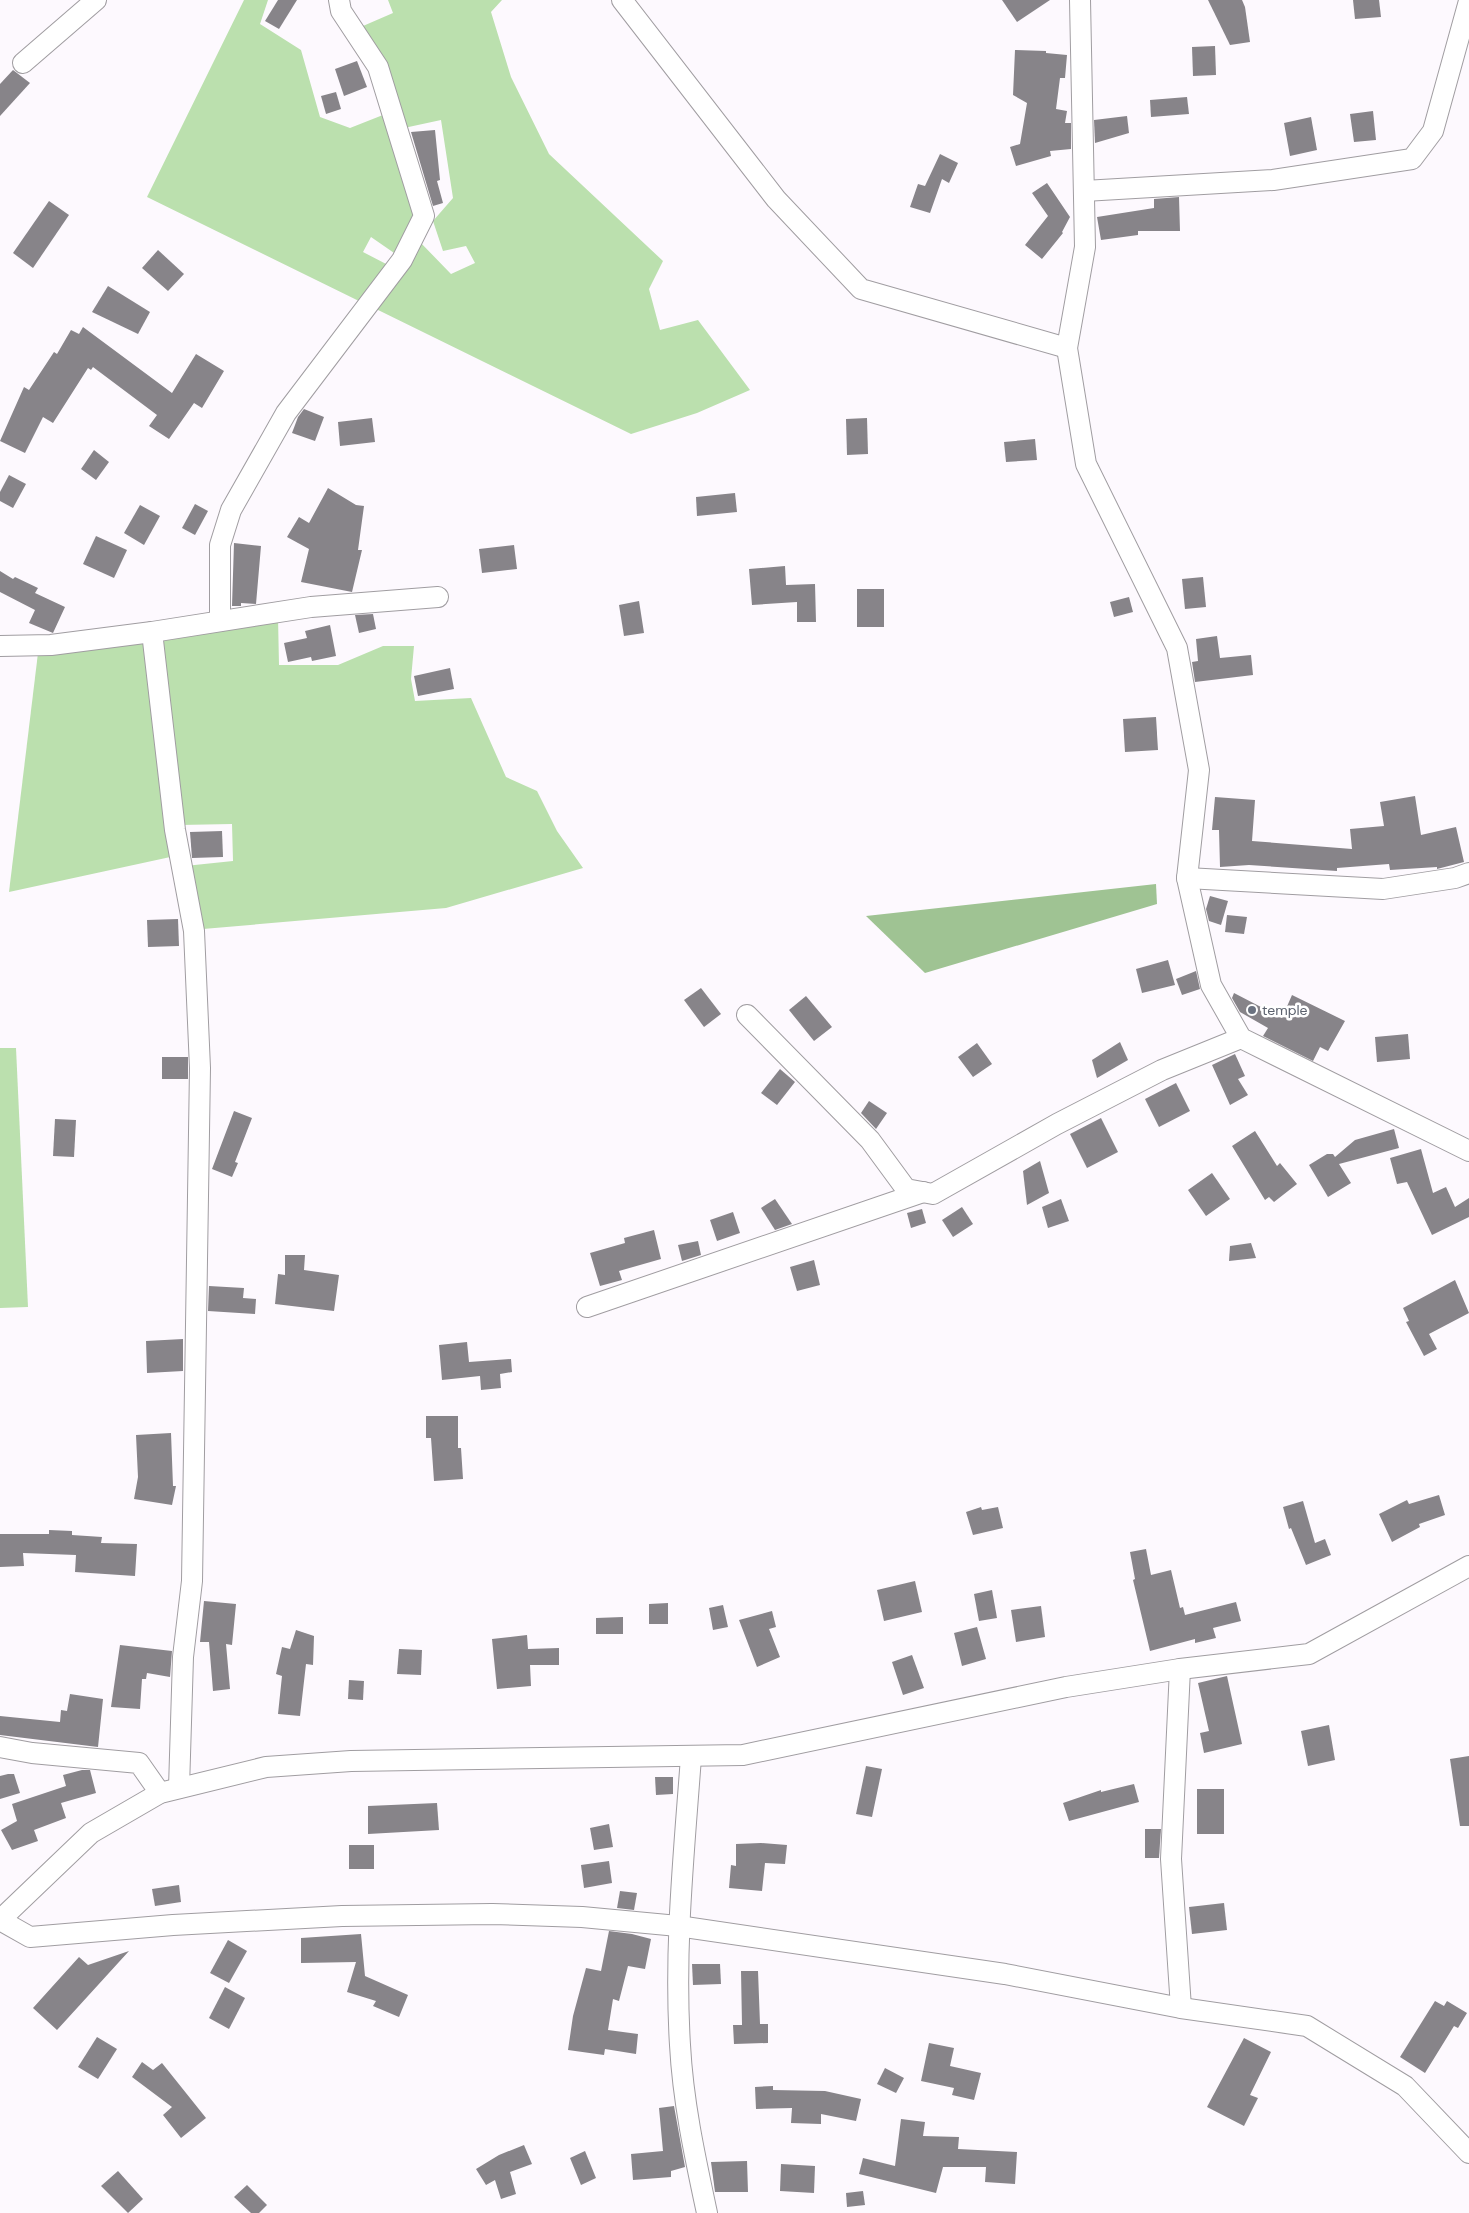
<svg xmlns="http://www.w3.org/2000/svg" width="1469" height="2213" font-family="'DM Sans',sans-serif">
<rect width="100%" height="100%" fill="#fdf9fe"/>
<g fill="#bbe0ae">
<path d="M 244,0 L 268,0 L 260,24 L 301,50 L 320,117 L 350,128 L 388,113 L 416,223 L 397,255 L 371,237 L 363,252 L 390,266 L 363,303 L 147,197 Z"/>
<path d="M 388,0 L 502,0 L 491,12 L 511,77 L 549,154 L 663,261 L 649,289 L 660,330 L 698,320 L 750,390 L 697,413 L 631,434 L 374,308 L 419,241 L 451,274 L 475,263 L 466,246 L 443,251 L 433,221 L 453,198 L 441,120 L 404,128 L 363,26 L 393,13 Z"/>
<path d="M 278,617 L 279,665 L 338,665 L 383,646 L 414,646 L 411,679 L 415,701 L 471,698 L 506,777 L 537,791 L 557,831 L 583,868 L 446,908 L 203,929 L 185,866 L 233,861 L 232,824 L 180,825 L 155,634 Z"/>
<path d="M 149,636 L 175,856 L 9,892 L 38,653 Z"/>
<path d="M 0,1048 L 16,1048 L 28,1307 L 0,1308 Z"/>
</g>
<path fill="#9fc393" d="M 1156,884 L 1157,904 L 925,973 L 866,916 Z"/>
<g fill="#878489">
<path d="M 278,0 L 297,0 L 279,29 L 265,21 Z"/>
<path d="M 1002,0 L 1050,0 L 1017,22 Z"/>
<path d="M 1208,0 L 1242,0 L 1245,7 L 1250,42 L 1230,45 Z"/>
<path d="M 1353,0 L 1379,0 L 1381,17 L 1355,19 Z"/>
<path d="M 1215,46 L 1216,75 L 1193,76 L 1192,47 Z"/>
<path d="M 1015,50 L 1046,51 L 1046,53 L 1067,55 L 1065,78 L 1060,78 L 1056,109 L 1067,111 L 1065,123 L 1071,123 L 1071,149 L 1050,151 L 1051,156 L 1016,166 L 1010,147 L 1020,144 L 1027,103 L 1013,95 Z"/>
<path d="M 357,61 L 367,87 L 344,96 L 335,69 Z"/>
<path d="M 13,70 L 30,83 L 0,116 L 0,84 Z"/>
<path d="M 336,92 L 341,109 L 326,114 L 321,96 Z"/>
<path d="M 1187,97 L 1189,114 L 1151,117 L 1150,100 Z"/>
<path d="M 1373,111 L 1376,140 L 1354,142 L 1350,114 Z"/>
<path d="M 1127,116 L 1129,133 L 1095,143 L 1094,120 Z"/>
<path d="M 1311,117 L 1317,150 L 1290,156 L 1284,123 Z"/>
<path d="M 435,130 L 440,180 L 437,181 L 443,203 L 433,206 L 411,132 Z"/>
<path d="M 940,154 L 958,163 L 949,183 L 942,179 L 930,213 L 910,207 L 918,184 L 925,186 Z"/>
<path d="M 1047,183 L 1070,217 L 1062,232 L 1063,233 L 1042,259 L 1025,245 L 1048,216 L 1032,193 Z"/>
<path d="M 1179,197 L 1180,231 L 1138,231 L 1138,235 L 1101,240 L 1097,217 L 1154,208 L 1154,199 Z"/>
<path d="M 49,201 L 69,215 L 33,268 L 13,253 Z"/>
<path d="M 158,250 L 184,274 L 168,291 L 142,268 Z"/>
<path d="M 108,286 L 150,312 L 138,334 L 92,312 Z"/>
<path d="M 83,327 L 172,393 L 196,354 L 224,371 L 202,408 L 194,403 L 169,439 L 149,426 L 157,415 L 93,367 L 91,370 L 88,368 L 53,423 L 43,417 L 25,453 L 0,441 L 24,387 L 29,390 L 54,352 L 57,354 L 71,330 L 79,334 Z"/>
<path d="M 304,409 L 324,417 L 315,441 L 292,433 L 298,417 Z"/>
<path d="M 372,418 L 375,442 L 340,446 L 338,422 Z"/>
<path d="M 867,418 L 868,454 L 847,455 L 846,419 Z"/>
<path d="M 1035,439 L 1037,460 L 1006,462 L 1004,442 Z"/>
<path d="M 94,450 L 109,462 L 96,480 L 81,469 Z"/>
<path d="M 9,475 L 26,484 L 13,508 L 0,501 L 0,492 Z"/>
<path d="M 328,488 L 356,505 L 364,506 L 358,550 L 362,550 L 352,592 L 301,582 L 309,549 L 287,537 L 299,517 L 309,523 Z"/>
<path d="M 735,493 L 737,512 L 697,516 L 696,497 Z"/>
<path d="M 195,504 L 208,511 L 195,535 L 182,528 Z"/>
<path d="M 140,505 L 160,516 L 144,545 L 124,533 Z"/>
<path d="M 96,536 L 127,550 L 114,578 L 83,564 Z"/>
<path d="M 234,543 L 261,546 L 256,604 L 241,603 L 241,606 L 232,606 Z"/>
<path d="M 514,545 L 517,569 L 482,573 L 479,549 Z"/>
<path d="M 785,566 L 786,585 L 815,584 L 816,622 L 797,622 L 797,602 L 752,605 L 749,569 Z"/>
<path d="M 0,571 L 13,579 L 15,577 L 38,588 L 35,593 L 65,607 L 53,633 L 29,623 L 35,610 L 0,592 Z"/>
<path d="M 1203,577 L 1206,607 L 1185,609 L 1182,579 Z"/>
<rect x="857" y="589" width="27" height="38"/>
<path d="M 1129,597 L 1133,612 L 1114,617 L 1110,602 Z"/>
<path d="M 639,601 L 644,633 L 624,636 L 619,605 Z"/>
<path d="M 373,614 L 376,629 L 359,633 L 355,615 Z"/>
<path d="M 330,625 L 336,656 L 312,661 L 311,657 L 288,662 L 284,643 L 307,638 L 305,631 Z"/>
<path d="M 1217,636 L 1220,658 L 1251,655 L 1253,675 L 1195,682 L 1192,662 L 1198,661 L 1196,639 Z"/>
<path d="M 450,668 L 454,689 L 418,696 L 414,676 Z"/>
<path d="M 1156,717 L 1158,750 L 1125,752 L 1123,719 Z"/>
<path d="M 1415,796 L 1421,835 L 1456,827 L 1464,862 L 1437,869 L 1437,867 L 1390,870 L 1389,864 L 1337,868 L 1337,871 L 1249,865 L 1220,867 L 1219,830 L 1212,830 L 1215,797 L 1255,800 L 1252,841 L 1352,849 L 1350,829 L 1384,826 L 1380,802 Z"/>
<path d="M 222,831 L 223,857 L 192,858 L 190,832 Z"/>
<path d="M 1210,896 L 1228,901 L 1221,925 L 1209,921 L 1206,909 Z"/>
<path d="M 1227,915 L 1247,917 L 1244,934 L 1225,932 Z"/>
<path d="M 178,919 L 179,946 L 148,947 L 147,920 Z"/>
<path d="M 1168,960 L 1175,985 L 1142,993 L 1136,969 Z"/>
<path d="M 1196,971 L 1200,989 L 1182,995 L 1176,979 Z"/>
<path d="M 701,988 L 721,1014 L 704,1027 L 684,1000 Z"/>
<path d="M 1234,993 L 1282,1018 L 1292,995 L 1345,1021 L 1328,1051 L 1320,1047 L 1313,1061 L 1263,1036 L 1268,1028 L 1240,1012 L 1232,998 Z"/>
<path d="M 806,996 L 832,1027 L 814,1041 L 789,1010 Z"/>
<path d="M 1408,1034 L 1410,1059 L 1377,1062 L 1375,1037 Z"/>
<path d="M 1120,1042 L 1128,1060 L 1097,1078 L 1092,1060 Z"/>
<path d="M 977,1043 L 992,1064 L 973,1077 L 958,1057 Z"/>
<path d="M 1235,1054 L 1245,1076 L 1238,1079 L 1248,1095 L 1230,1105 L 1212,1065 Z"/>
<rect x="162" y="1057" width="26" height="22"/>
<path d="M 780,1069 L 795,1082 L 777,1105 L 761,1093 Z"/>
<path d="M 1176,1083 L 1190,1111 L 1159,1127 L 1145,1099 Z"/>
<path d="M 869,1101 L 887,1113 L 876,1129 L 861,1113 Z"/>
<path d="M 234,1111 L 252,1118 L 235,1162 L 238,1163 L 232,1177 L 212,1169 Z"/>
<path d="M 1101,1118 L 1118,1152 L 1087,1168 L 1070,1134 Z"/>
<path d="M 55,1119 L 76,1120 L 74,1157 L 53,1156 Z"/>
<path d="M 1394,1129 L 1399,1148 L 1339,1164 L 1351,1183 L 1328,1197 L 1309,1165 L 1327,1154 L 1333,1154 L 1335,1157 L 1355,1140 Z"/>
<path d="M 1255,1131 L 1277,1166 L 1280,1163 L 1297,1184 L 1274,1202 L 1269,1197 L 1265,1200 L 1232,1146 Z"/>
<path d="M 1421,1149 L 1433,1193 L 1446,1187 L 1455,1207 L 1469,1198 L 1469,1217 L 1432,1235 L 1407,1182 L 1397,1184 L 1390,1158 Z"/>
<path d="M 1040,1161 L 1049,1193 L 1027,1205 L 1023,1171 Z"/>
<path d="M 1212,1173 L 1230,1199 L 1206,1216 L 1188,1190 Z"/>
<path d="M 775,1199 L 792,1224 L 775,1230 L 761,1208 Z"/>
<path d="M 1061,1199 L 1069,1221 L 1048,1228 L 1042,1207 Z"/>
<path d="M 962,1207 L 973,1224 L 953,1237 L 942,1220 Z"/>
<path d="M 922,1209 L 926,1223 L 911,1228 L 907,1213 Z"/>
<path d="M 733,1212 L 740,1233 L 717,1241 L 710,1220 Z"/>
<path d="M 654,1230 L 661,1259 L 619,1271 L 622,1280 L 600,1286 L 590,1253 L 625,1243 L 624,1238 Z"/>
<path d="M 698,1241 L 701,1255 L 682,1261 L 678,1245 Z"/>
<path d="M 1251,1243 L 1256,1258 L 1229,1261 L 1230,1246 Z"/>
<path d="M 285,1255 L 305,1255 L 304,1270 L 339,1275 L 334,1311 L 275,1304 L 278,1274 L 285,1275 Z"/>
<path d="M 814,1260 L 820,1285 L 797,1291 L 790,1267 Z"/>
<path d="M 1455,1280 L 1469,1313 L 1429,1334 L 1437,1349 L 1424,1356 L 1406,1322 L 1409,1321 L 1403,1308 Z"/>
<path d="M 209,1286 L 244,1288 L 243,1298 L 256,1299 L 255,1314 L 208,1311 Z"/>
<path d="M 183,1339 L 183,1371 L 147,1373 L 146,1341 Z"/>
<path d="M 467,1342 L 469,1362 L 511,1359 L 512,1372 L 500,1374 L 501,1388 L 481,1390 L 480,1376 L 442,1380 L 439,1345 Z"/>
<path d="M 426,1416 L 458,1416 L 458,1448 L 461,1448 L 463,1479 L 434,1481 L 431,1438 L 426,1438 Z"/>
<path d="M 171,1433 L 173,1486 L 176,1486 L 172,1505 L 134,1499 L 138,1477 L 136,1435 Z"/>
<path d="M 1439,1495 L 1445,1515 L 1419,1524 L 1420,1527 L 1392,1542 L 1379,1514 L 1407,1500 L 1409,1504 Z"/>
<path d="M 1303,1501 L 1315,1543 L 1325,1539 L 1331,1555 L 1306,1565 L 1291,1528 L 1289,1529 L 1283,1507 Z"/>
<path d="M 981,1507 L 982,1510 L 998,1507 L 1003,1528 L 973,1535 L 966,1512 Z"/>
<path d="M 49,1530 L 72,1531 L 72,1535 L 102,1537 L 101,1543 L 137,1544 L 135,1576 L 75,1572 L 76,1555 L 23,1553 L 24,1566 L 0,1567 L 0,1534 L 49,1534 Z"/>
<path d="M 1146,1549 L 1151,1575 L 1171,1570 L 1180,1608 L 1183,1607 L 1185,1615 L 1236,1602 L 1241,1621 L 1213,1628 L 1216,1638 L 1195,1643 L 1195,1639 L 1150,1651 L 1133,1580 L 1135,1579 L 1130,1552 Z"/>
<path d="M 915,1581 L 922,1612 L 884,1621 L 877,1590 Z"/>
<path d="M 992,1590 L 997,1618 L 979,1621 L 974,1594 Z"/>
<path d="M 204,1601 L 236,1604 L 232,1645 L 226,1644 L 230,1689 L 213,1691 L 209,1642 L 200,1642 Z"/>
<path d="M 668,1603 L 668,1624 L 649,1624 L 649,1604 Z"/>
<path d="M 723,1605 L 728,1627 L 713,1630 L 709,1608 Z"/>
<path d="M 1041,1606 L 1045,1637 L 1016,1642 L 1011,1610 Z"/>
<path d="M 772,1611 L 776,1627 L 769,1629 L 780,1657 L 757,1667 L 739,1620 Z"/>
<path d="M 623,1617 L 623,1634 L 596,1634 L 596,1618 Z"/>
<path d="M 977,1627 L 986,1659 L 962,1666 L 954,1633 Z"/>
<path d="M 296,1630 L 314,1636 L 313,1665 L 306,1664 L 300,1716 L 278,1714 L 282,1676 L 276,1674 L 282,1647 L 290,1649 Z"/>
<path d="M 527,1635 L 528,1649 L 559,1648 L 559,1665 L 530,1665 L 531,1686 L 497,1689 L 492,1639 Z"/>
<path d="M 120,1645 L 172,1651 L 170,1677 L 147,1673 L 146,1679 L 142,1679 L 140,1709 L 111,1707 Z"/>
<path d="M 399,1649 L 422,1650 L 421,1675 L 397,1674 Z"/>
<path d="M 912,1655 L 924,1688 L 903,1695 L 892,1662 Z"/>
<path d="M 1227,1676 L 1242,1744 L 1204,1753 L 1200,1733 L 1209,1731 L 1198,1683 Z"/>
<path d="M 349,1680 L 364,1681 L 363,1700 L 348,1699 Z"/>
<path d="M 70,1694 L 103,1699 L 98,1747 L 0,1735 L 0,1716 L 60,1722 L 61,1710 L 67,1711 Z"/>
<path d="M 1329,1725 L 1335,1760 L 1308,1766 L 1301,1731 Z"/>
<path d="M 1469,1756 L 1469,1826 L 1460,1826 L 1450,1759 Z"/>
<path d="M 866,1766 L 882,1769 L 872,1817 L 856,1814 Z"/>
<path d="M 82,1770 L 90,1770 L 96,1793 L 61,1803 L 66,1818 L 34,1830 L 38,1841 L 12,1850 L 1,1830 L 17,1821 L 12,1804 L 66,1786 L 63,1775 Z"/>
<path d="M 8,1774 L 14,1774 L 20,1793 L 0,1799 L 0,1776 Z"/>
<path d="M 655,1777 L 673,1777 L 673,1794 L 656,1795 Z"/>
<path d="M 1134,1784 L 1139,1802 L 1069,1821 L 1063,1803 L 1101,1790 L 1101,1792 Z"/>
<rect x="1197" y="1789" width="27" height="45"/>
<path d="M 437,1803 L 439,1830 L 368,1834 L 368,1806 Z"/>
<path d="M 609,1824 L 613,1847 L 594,1850 L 590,1828 Z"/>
<path d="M 1145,1829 L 1161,1829 L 1159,1858 L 1145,1858 Z"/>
<path d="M 761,1843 L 787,1845 L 785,1864 L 765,1863 L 762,1891 L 729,1888 L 731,1865 L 736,1866 L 736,1844 Z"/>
<rect x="349" y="1845" width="25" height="24"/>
<path d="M 609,1861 L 612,1883 L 584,1888 L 581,1865 Z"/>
<path d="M 179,1885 L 181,1902 L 155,1906 L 152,1889 Z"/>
<path d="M 620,1891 L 637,1893 L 634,1910 L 617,1908 Z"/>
<path d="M 1224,1903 L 1227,1930 L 1192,1934 L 1189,1907 Z"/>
<path d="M 609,1931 L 632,1934 L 651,1939 L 645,1969 L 628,1966 L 619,2001 L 613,1999 L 608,2030 L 638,2034 L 636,2054 L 605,2049 L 604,2055 L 568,2050 L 573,2016 L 586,1968 L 601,1971 Z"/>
<path d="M 361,1934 L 365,1976 L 408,1995 L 399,2017 L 373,2006 L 376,2001 L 347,1992 L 356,1962 L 301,1963 L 301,1938 Z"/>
<path d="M 228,1940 L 247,1951 L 229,1983 L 210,1973 Z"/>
<path d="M 129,1951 L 57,2030 L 33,2008 L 79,1957 L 88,1965 Z"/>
<path d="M 692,1964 L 720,1964 L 721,1984 L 693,1985 Z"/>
<path d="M 741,1971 L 758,1971 L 760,2024 L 768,2024 L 768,2043 L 734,2044 L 733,2025 L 742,2025 Z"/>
<path d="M 225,1987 L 245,1998 L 229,2029 L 209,2018 Z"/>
<path d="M 1435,2001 L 1444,2006 L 1447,2001 L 1467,2013 L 1458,2028 L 1454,2026 L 1425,2073 L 1400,2057 Z"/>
<path d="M 97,2037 L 117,2049 L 98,2079 L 78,2067 Z"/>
<path d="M 1244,2038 L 1271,2052 L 1250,2095 L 1258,2098 L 1244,2126 L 1207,2107 Z"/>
<path d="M 929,2043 L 954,2048 L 950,2066 L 981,2073 L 974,2100 L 952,2095 L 954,2088 L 921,2081 Z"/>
<path d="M 142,2062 L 153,2070 L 162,2063 L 206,2118 L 181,2138 L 163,2115 L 172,2107 L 132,2077 Z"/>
<path d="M 885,2068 L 904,2078 L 896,2093 L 877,2084 Z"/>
<path d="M 773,2086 L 773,2090 L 825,2091 L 861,2099 L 856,2121 L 821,2114 L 821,2124 L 791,2123 L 792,2108 L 756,2109 L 755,2087 Z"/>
<path d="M 674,2106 L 685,2167 L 671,2171 L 671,2177 L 633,2180 L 631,2154 L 663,2151 L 659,2108 Z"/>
<path d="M 901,2119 L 925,2122 L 923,2136 L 959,2137 L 958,2149 L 1017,2152 L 1015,2184 L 985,2182 L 986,2167 L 943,2167 L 936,2193 L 859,2174 L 863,2158 L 895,2166 Z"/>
<path d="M 524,2145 L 532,2164 L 510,2172 L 516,2194 L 501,2199 L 495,2180 L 486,2185 L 476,2169 L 499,2155 Z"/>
<path d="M 585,2151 L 596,2178 L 581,2185 L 570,2158 Z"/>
<path d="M 747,2161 L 748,2192 L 715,2192 L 711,2162 Z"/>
<path d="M 781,2164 L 815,2166 L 814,2193 L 780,2191 Z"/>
<path d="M 118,2171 L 143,2199 L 128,2213 L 101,2186 Z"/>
<path d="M 247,2185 L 267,2205 L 259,2213 L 251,2213 L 234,2197 Z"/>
<path d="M 863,2191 L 865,2205 L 847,2207 L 846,2193 Z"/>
</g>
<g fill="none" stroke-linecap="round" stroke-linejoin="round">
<g stroke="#a09da1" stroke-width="22">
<g id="minor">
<path d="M 622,0 L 776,199 L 861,289 L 1067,348"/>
<path d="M 1080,0 L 1085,247 L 1067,348 L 1086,464 L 1177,648 L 1199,770 L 1187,878 L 1211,985 L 1241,1038 L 1469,1151"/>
<path d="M 23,63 L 96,0"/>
<path d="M 1084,191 L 1273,180 L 1412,159 L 1433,131 L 1469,1"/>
<path d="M 220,621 L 220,545 L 231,510 L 286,413 L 402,260 L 424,216 L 378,67 L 341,11 L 339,0"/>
<path d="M 152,632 L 175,830 L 194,931 L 200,1068 L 192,1581 L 183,1657 L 179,1788"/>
<path d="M 0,646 L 51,645 L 152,632 L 311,607 L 438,597"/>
<path d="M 1187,878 L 1383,889 L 1455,878 L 1469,873"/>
<path d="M 747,1015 L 870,1140 L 906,1189 L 933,1194 L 1057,1124 L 1162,1070 L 1241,1038"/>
<path d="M 587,1307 L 923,1192"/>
<path d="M 1180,1669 L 1171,1859 L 1181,2008"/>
<path d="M 0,1747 L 32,1753 L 139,1763 L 160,1793"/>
<path d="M 691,1757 C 684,1853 674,1949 680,2045 C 683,2102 695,2157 707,2213"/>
<path d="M 0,1920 L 91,1833 L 160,1793 L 266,1767 L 351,1761 L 743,1755 L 1066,1687 L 1180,1669 L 1309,1654 L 1469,1566"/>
<path d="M 0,1920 L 30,1937 L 173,1925 L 342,1916 L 492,1914 L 582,1917 L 678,1926 L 1005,1974 L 1181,2008 L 1307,2026 L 1405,2086 L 1469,2153"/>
</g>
</g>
<use href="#minor" stroke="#fff" stroke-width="20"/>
</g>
<circle fill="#6b7280" stroke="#fff" stroke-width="2" cx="1252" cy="1010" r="5"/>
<g text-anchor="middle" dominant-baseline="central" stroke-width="5" stroke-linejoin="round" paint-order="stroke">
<g font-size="14" fill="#5b616d" stroke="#fff" text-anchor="start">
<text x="1262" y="1010">temple</text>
</g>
</g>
</svg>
